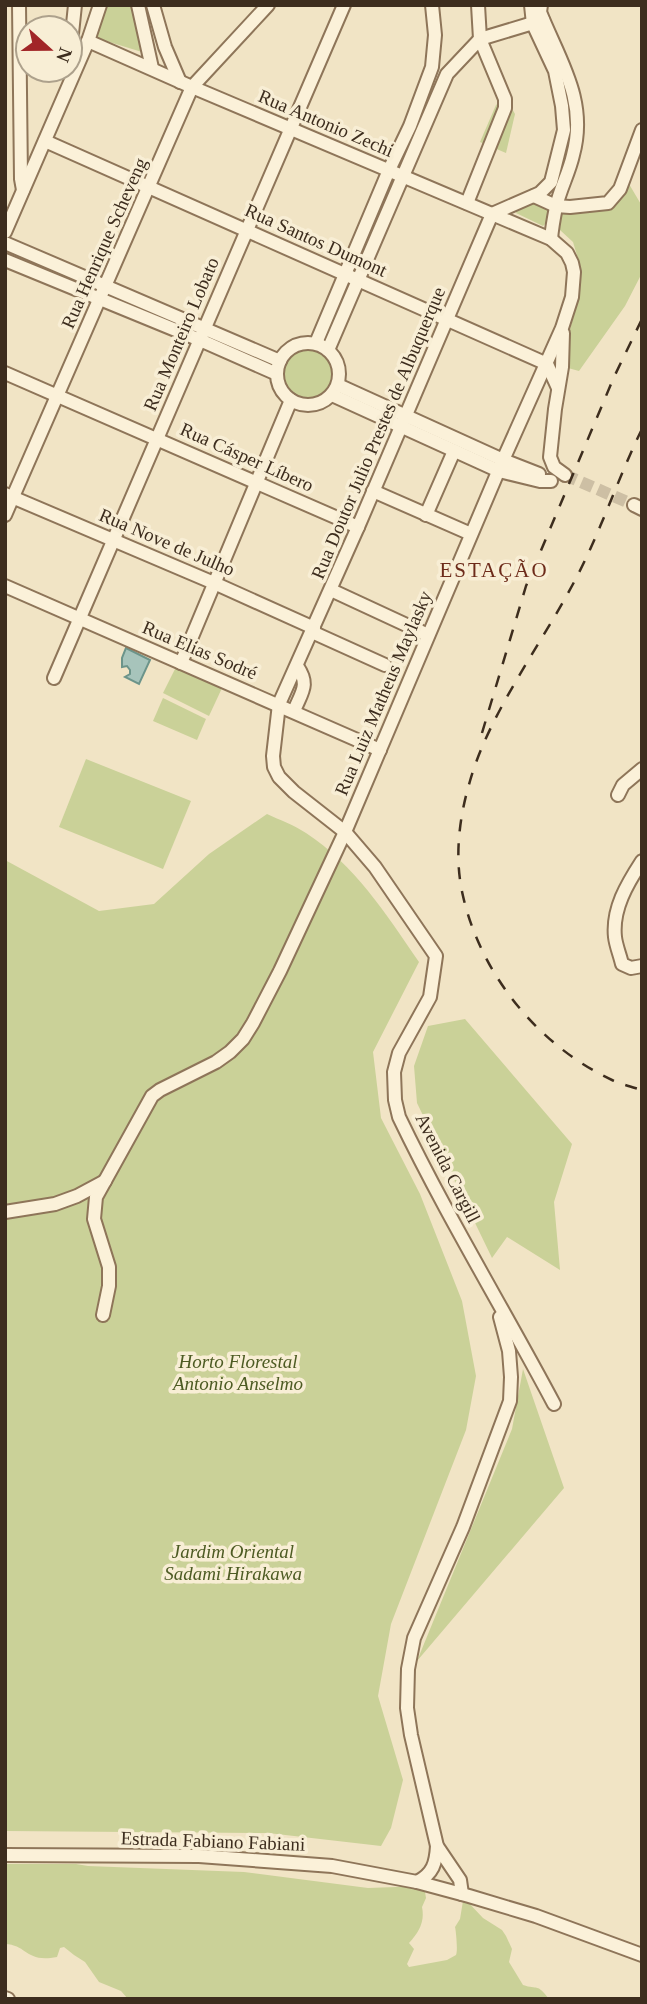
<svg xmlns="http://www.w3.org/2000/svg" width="647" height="2004" font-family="Georgia,serif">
<rect width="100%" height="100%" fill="#f1e4c5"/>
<g fill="#cad198">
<path d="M 105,5 L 132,5 L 142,52 L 96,38 Z"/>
<path d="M 501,101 L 510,105 L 515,114 L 506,153 L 480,142 L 496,105 Z"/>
<path d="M 629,184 L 642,206 L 642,273 L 625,306 L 579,371 L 568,368 L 567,340 L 578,300 L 580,265 L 573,242 L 560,230 L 560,214 L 598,209 L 616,205 Z"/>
<path d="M 532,200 L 547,206 C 551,214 550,220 543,226 L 516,213 L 518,206 Z"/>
<circle cx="309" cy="374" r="26"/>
<path d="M 177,665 L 222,688 L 209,716 L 163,693 Z"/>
<path d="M 163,698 L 206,719 L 197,740 L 153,721 Z"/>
<path d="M 86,759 L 191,801 L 163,869 L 59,827 Z"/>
<path d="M 267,814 C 280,820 294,825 306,833 C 355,865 386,914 419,962 L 373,1052 L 381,1118 L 420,1194 L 462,1301 L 476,1376 L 466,1430 L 391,1624 L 378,1696 L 403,1780 L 391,1828 L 381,1846 L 268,1833 L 5,1831 L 5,860 L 99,911 L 154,904 L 209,854 Z"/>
<path d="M 465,1019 L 572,1144 L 554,1202 L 560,1270 L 507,1237 L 492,1258 L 417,1103 L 414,1066 L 428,1026 Z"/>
<path d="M 523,1369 L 564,1488 L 417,1661 L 512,1429 Z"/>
<path d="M 5,1864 L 76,1864 L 88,1866 L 244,1872 L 368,1888 L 424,1886 L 426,1898 L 422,1907 C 425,1922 419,1932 409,1943 L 414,1949 L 407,1964 L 409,1967 L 447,1960 L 456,1955 C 458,1951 456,1931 455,1927 L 460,1919 L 463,1901 L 466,1900 L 483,1918 L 502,1930 L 506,1936 L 512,1949 L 509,1962 L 523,1985 C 538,1990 537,1983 549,1999 L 128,1999 L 121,1991 L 99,1982 L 85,1962 L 74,1955 L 64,1947 L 60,1948 L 57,1957 C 25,1963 28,1945 5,1944 Z"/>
</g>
<path fill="#a7c4bb" stroke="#6c948a" stroke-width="2" d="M 126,648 L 150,660 L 139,684 L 125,677 L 130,674 L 130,670 L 127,666 L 122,667 L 122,658 Z"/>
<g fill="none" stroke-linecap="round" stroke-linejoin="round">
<path stroke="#cdbfa4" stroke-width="12" stroke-dasharray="12 6" stroke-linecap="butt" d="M 565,475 L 634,505"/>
<g stroke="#8e7559" stroke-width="16">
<g id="minor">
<path d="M 19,5 L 21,179 L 23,190"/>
<path d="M 138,5 L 152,68"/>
<path d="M 153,5 L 165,47 L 180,82"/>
<path d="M 531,5 L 533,24 L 555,71 L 562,106 L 564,130 L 551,182 L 540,193 L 492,214 L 358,527 L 279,704 L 273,756 L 274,767 L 279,777 L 294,792 L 345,832 L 375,867 L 436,956 L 430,997 L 399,1053 L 394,1072 L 395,1100 L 399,1117 C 446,1215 503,1308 554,1404"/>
<path d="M 541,5 L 540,12 C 559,60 588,100 573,155 C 569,173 560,189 556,207 C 554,217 552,228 551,239"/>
<path d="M 88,41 L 192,87 L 551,239 L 567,253 L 572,263 L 574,272 L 572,297 L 562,328 L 503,460 L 345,832 L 280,971 L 253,1023 L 243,1039 L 230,1052 L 216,1062 L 160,1090 L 152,1096 L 96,1197 L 94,1219 L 109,1267 L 109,1286 L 103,1315"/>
<path d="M 70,53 L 75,5"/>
<path d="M 45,141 L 547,364 L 558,388"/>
<path d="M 534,196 L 556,206 L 570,207 L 608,203 L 620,189 L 642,130"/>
<path d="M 467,203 L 505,108 L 505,99 L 480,39 L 478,5"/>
<path d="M 5,232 L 88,41 L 100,5"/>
<path d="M 5,243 L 280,361"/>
<path d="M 5,260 L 200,340 L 277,374"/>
<path d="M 563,333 L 562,367 L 555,409 L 550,457 L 554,467 L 565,475"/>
<circle cx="308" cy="374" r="31"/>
<path d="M 316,343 L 389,170 L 410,126 L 432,67 L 435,35 L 432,5"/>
<path d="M 328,350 L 447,74 L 480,39 L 543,20"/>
<path d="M 5,373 L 358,527"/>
<path d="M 338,385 L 503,460 L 539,474"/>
<path d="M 332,395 L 499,471 L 540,481 L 551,481"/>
<path d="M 373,491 L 471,534"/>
<path d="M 5,494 L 214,583 L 314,628"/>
<path d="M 634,505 L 642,509"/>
<path d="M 5,515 L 192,87 L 268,5"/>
<path d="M 426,515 L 454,451"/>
<path d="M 5,586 L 380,750"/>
<path d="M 331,590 L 428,635"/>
<path d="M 312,632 L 385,665"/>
<path d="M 181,663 L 291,400"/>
<path d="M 54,678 L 344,5"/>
<path d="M 294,711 C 302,691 310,685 297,666"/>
<path d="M 618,795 L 623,785 L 642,769"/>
<path d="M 642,861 C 627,884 612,909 615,937 C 616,946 620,955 622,964 L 631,968 L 642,966"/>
<path d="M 5,1212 L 55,1204 L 77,1196 L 105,1181"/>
<path d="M 5,1855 L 199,1856 L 332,1866 L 417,1882 L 469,1896 L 536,1916 L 642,1955"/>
<path d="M 417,1882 C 433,1874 436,1863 437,1846"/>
<path d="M 462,1894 L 460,1880 L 437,1846 L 411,1735 L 407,1708 L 408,1669 L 414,1638 L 463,1527 L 510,1401 L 511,1377 L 509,1351 L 500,1317"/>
<path d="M 5,1998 L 8,1999"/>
</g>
</g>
<use href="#minor" stroke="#fbf1d9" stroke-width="12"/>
<g stroke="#3d2d1e" stroke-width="2.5" stroke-dasharray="12 12" stroke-linecap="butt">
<path d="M 642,429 C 617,480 600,534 573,584 C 540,646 489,714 470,781 C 459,818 454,858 463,896 C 481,975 539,1046 612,1080 C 621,1084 632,1087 642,1090"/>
<path d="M 482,733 L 526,586 L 614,377 L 642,319"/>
</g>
</g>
<g text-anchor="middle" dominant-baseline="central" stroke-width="7" stroke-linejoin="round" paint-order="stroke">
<g font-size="19" fill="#3d2d1e" stroke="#f8eed5">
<text transform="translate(326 123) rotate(23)">Rua Antonio Zechi</text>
<text transform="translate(316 240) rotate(24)">Rua Santos Dumont</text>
<text transform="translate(104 243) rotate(-66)">Rua Henrique Scheveng</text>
<text transform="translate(181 334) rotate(-67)">Rua Monteiro Lobato</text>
<text transform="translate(378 433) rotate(-67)">Rua Doutor Julio Prestes de Albuquerque</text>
<text transform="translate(247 457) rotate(24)">Rua Cásper Líbero</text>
<text transform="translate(167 542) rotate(23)">Rua Nove de Julho</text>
<text transform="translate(200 650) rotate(23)">Rua Elias Sodré</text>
<text transform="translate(383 693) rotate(-67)">Rua Luiz Matheus Maylasky</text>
<text transform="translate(448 1168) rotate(63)">Avenida Cargill</text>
<text transform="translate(213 1841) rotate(2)">Estrada Fabiano Fabiani</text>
</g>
<g font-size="19" font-style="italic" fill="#4d5b23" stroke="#f8eed5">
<text x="238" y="1361">Horto Florestal<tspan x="238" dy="22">Antonio Anselmo</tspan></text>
<text x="233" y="1551">Jardim Oriental<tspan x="233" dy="22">Sadami Hirakawa</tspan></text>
</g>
<g font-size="21" letter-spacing="2" fill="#6d2b1a" stroke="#f8eed5">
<text x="494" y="570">ESTAÇÃO</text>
</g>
</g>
<rect width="647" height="2004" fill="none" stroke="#3d2d1e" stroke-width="14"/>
<g transform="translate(49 49) rotate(111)"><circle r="33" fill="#f8eed5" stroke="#ada18c" stroke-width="2"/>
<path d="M0-5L12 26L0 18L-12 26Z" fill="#a12527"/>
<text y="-10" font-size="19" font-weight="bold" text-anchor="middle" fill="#3d2d1e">N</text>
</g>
</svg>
